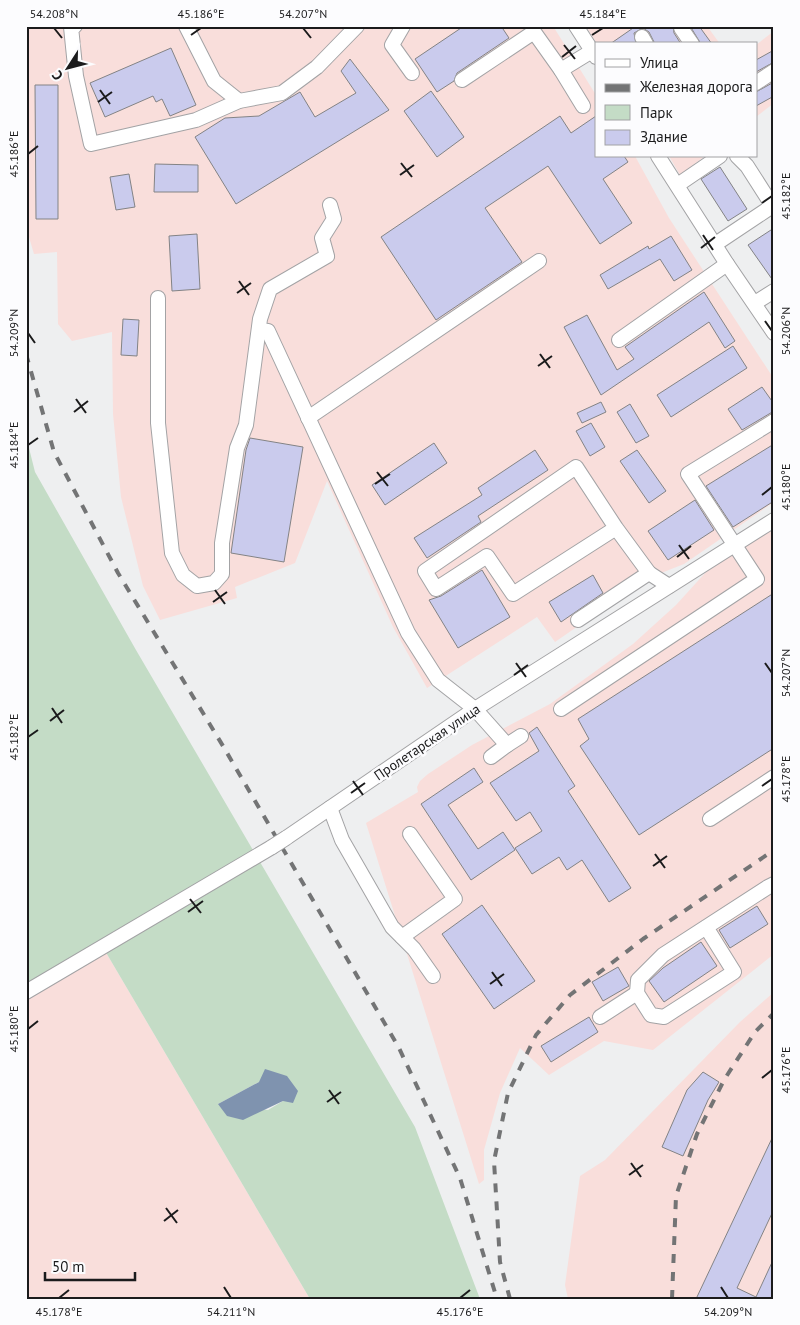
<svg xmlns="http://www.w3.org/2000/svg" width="800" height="1325" font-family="'PT Sans',sans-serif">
<rect width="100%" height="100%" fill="#eeeff0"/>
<g fill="#f9dedb">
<path d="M 26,26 L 553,26 L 596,95 L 596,156 L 635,156 L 669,218 L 774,379 L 774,502 L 684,564 L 646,579 L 555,642 L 537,617 L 427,688 L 393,627 L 327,481 L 295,563 L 235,587 L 237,598 L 160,620 L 143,586 L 121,497 L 113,414 L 112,332 L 72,341 L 58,324 L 57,252 L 34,254 L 26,227 Z"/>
<path d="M 586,26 L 707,26 L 720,44 L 597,44 Z"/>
<path d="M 774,31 L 774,103 L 756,117 L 756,45 Z"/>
<path d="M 669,156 L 705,156 L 680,175 Z"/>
<path d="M 774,528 L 774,954 L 653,1050 L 604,1041 L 549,1075 L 520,1048 L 500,1093 L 484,1150 L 484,1180 L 479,1184 L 366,823 L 418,792 L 417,787 L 420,781 L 428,774 L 472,745 L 550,704 L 633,644 L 676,605 L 706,572 Z"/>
<path d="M 101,944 L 310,1299 L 26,1299 L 26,988 Z"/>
<path d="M 774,992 L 774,1299 L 568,1299 L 565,1285 L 580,1176 L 605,1160 L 740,1022 Z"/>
</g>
<path fill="#c4dcc6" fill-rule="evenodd" d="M 26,436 L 35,472 L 136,650 L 415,1127 L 480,1299 L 310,1299 L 101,944 L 26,988 ZM 259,1082 L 283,1101 L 268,1110 L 218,1104 Z"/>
<path fill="#7f93af" d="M 265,1069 L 287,1076 L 298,1091 L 293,1103 L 283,1101 L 243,1120 L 227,1116 L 218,1104 L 259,1082 Z"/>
<g fill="#cacbed" stroke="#838385">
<path d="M 464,26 L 501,26 L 509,38 L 457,73 L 454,81 L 437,92 L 415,59 Z"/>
<path d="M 636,26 L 673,26 L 674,33 L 681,44 L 655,44 L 649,32 L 643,28 L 634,33 L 636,44 L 610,44 Z"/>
<path d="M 690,26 L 699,26 L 712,44 L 701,44 Z"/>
<path d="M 171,48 L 196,105 L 170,116 L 162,99 L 156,102 L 153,96 L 105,117 L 90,83 Z"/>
<path d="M 774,50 L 774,62 L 756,72 L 756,60 Z"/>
<path d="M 350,59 L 389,110 L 236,204 L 195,137 L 225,118 L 259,116 L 300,92 L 315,117 L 356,93 L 341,71 Z"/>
<path d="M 774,82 L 774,96 L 756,106 L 756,92 Z"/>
<path d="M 35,85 L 58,85 L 58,219 L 36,219 Z"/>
<path d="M 431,91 L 464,137 L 437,157 L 404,111 Z"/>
<path d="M 560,116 L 571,133 L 596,116 L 596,156 L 624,156 L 628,162 L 603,179 L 632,223 L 600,244 L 548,166 L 485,208 L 522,262 L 436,320 L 381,237 Z"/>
<path d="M 155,164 L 198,165 L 198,192 L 154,192 Z"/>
<path d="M 720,167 L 747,209 L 728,221 L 701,179 Z"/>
<path d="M 129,174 L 135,207 L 116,210 L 110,177 Z"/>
<path d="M 774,228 L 774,282 L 748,245 Z"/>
<path d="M 197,234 L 200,289 L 172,291 L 169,236 Z"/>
<path d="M 671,236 L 692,270 L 674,281 L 660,259 L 608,289 L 600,275 L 648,246 L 649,249 Z"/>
<path d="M 704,292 L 735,341 L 725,348 L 709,322 L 601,395 L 564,327 L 587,315 L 617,370 L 634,359 L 625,347 Z"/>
<path d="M 123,319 L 139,320 L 137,356 L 121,355 Z"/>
<path d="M 733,346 L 747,368 L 671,417 L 657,395 Z"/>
<path d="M 762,387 L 774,404 L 774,411 L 742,430 L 728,409 Z"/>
<path d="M 601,402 L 606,412 L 582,423 L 577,413 Z"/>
<path d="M 630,404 L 649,436 L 636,443 L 617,412 Z"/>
<path d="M 591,423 L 605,447 L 590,456 L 576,431 Z"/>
<path d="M 250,438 L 303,447 L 284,562 L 231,553 L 246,450 Z"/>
<path d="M 434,443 L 447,463 L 385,505 L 372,485 Z"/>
<path d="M 774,444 L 774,501 L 733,527 L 706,486 Z"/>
<path d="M 535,450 L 548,470 L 478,516 L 481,522 L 427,558 L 414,538 L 482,495 L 478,488 Z"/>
<path d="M 637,450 L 666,491 L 649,503 L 620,461 Z"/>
<path d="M 695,500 L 714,530 L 668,560 L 648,531 Z"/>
<path d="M 482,570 L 510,617 L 458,648 L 429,600 L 441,596 Z"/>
<path d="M 593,575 L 603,593 L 561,622 L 549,602 Z"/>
<path d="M 774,593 L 774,748 L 639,835 L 580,746 L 589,739 L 578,719 Z"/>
<path d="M 537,727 L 575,786 L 568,791 L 631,888 L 609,902 L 582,860 L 567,870 L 559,857 L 532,874 L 515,848 L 542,831 L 530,812 L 516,821 L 490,783 L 539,751 L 529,733 Z"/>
<path d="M 474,768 L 483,782 L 448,805 L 478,849 L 503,832 L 515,850 L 471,880 L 421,804 Z"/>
<path d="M 482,905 L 535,981 L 494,1009 L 442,934 Z"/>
<path d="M 757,906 L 768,924 L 730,948 L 719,930 Z"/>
<path d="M 701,942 L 717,966 L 664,1002 L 649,981 L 663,968 Z"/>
<path d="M 618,967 L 629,986 L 603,1001 L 592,982 Z"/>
<path d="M 589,1017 L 598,1032 L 551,1062 L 541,1046 Z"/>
<path d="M 703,1072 L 719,1082 L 708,1100 L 683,1156 L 662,1147 L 687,1090 Z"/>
<path d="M 774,1134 L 774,1209 L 737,1288 L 756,1297 L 774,1258 L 774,1299 L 696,1299 Z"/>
</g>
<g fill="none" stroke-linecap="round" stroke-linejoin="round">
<g stroke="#a3a3a5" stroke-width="16">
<g id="minor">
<path d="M 75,26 L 71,27 L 76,76 L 91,144 L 196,120 L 239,101 L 282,93 L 317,67 L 357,26"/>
<path d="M 186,26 L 214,81 L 239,101"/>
<path d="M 403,26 L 392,45 L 412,73"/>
<path d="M 576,26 L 596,57"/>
<path d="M 681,28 L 692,44"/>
<path d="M 642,37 L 646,44"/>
<path d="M 561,70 L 583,106"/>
<path d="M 462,80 L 534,32 L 561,70 L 592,51"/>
<path d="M 756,83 L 774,71"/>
<path d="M 658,156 L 727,264 L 774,333"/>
<path d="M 679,184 L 720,156"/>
<path d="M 717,243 L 768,209 L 770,202 L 747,166 L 737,156"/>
<path d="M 158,298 L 158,423 L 172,553 L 183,575 L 197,586 L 214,583 L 222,574 L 222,543 L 237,448 L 246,425 L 260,319 L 270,289 L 327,256 L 322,238 L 334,219 L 330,205"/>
<path d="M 755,303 L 774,291"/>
<path d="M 259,330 L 268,331 L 408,633 L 438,680 L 475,709 L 507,745 L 491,757"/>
<path d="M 619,340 L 727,264"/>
<path d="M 308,418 L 539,261"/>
<path d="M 616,528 L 576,467 L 425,571 L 436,589 L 487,556 L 513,594 L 616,528 L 649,573"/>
<path d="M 578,620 L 649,573 L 669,586"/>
<path d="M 561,709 L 757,579 L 688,474 L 774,421"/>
<path d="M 507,745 L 521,736"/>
<path d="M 330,808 L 342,840 L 392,927 L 414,949 L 433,976"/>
<path d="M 710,819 L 774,777"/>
<path d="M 286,838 L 475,709 L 774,520"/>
<path d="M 706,927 L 734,972 L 664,1017 L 651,1015 L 637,993 L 638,980 L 663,955 L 768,887 L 774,884"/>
<path d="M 402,937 L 455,899 L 410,834"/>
<path d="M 26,992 L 272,847"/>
<path d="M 600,1017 L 637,993"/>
</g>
</g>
<use href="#minor" stroke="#fff" stroke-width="14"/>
<g stroke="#737475" stroke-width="4" stroke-dasharray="9 9" stroke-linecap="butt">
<path d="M 26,354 L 54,452 L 118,573 L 223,746 L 399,1048 L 460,1178 L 497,1299"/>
<path d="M 510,1299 L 500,1262 L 494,1161 L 508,1093 L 536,1035 L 570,995 L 643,939 L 774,850"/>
<path d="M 672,1299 L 676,1196 L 697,1134 L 724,1080 L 755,1032 L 774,1013"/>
</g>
<g stroke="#a3a3a5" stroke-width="16" stroke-linecap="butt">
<path id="minor-bridge" d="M 272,847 L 286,838"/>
</g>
<use href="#minor-bridge" stroke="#fff" stroke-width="14"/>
</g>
<path fill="none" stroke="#1b1b1c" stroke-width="2" d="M 54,28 L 62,38M 303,28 L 311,38M 191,35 L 201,28M 592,35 L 603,28M 564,45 L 575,59M 562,57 L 576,46M 100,90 L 110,104M 98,102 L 112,92M 28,154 L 38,146M 401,163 L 412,177M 400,175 L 414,165M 762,203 L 772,196M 703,235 L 713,250M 701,248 L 715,237M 239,281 L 249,295M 237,293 L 251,283M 765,321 L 772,331M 28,333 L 35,343M 540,354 L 550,368M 538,366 L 552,356M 76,399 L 86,413M 74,412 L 88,401M 28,445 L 38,438M 377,472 L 388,486M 375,484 L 390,474M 762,495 L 772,487M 679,545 L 689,559M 677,557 L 691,546M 215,590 L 225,604M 213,602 L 227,592M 516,663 L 526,677M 765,663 L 772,673M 514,675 L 528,665M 52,708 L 62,723M 50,721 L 64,710M 28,737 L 38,730M 353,781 L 363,795M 762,786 L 772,779M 351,793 L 365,783M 655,854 L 665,868M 653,866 L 667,856M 190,899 L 201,913M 188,912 L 203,901M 492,972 L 502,986M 490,984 L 504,974M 28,1029 L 38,1021M 762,1078 L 772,1070M 329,1090 L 339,1104M 327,1102 L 341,1092M 631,1163 L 641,1177M 629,1175 L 643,1165M 166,1208 L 177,1223M 164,1221 L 178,1210M 224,1287 L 231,1298M 721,1287 L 728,1298M 59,1298 L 69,1290M 460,1298 L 470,1290"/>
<g text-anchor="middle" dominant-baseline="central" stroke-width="5" stroke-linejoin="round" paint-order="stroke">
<g font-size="14" fill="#1b1b1c" stroke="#fcfcfe">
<text transform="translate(427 742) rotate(-34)">Пролетарская улица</text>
</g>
</g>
<rect width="800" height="1325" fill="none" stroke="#fcfcfe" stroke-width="55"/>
<rect x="595" y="42" width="162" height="115" fill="#fcfcfe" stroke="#a2a2a4"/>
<rect x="605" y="59" width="25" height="8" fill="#ffffff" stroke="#a2a2a4"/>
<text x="640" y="68" font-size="15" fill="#1b1b1c">Улица</text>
<rect x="605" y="84" width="25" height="8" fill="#737475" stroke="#a2a2a4"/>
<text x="640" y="92" font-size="15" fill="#1b1b1c">Железная дорога</text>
<rect x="605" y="105" width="25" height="15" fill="#c4dcc6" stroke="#a2a2a4"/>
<text x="640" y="118" font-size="15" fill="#1b1b1c">Парк</text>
<rect x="605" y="130" width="25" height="15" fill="#cacbed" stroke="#a2a2a4"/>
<text x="640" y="142" font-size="15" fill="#1b1b1c">Здание</text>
<g transform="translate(68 68) rotate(234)" stroke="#fcfcfe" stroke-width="4" paint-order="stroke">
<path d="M0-4L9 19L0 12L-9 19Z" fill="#1b1b1c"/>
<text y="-8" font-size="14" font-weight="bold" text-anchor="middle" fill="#1b1b1c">С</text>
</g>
<path d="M45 1272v8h90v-8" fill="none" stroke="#1b1b1c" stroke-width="2.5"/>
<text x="52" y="1272" font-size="15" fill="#1b1b1c" stroke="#fcfcfe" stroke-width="4" paint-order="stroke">50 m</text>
<rect x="28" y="28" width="744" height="1270" fill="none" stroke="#1b1b1c" stroke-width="2"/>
<g font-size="12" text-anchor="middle" fill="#1b1b1c">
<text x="54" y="18">54.208°N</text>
<text x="201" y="18">45.186°E</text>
<text x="303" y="18">54.207°N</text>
<text x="603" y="18">45.184°E</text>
<text transform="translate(14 154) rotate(-90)" y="4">45.186°E</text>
<text transform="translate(786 196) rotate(-90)" y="4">45.182°E</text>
<text transform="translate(786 331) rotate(-90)" y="4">54.206°N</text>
<text transform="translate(14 333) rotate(-90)" y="4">54.209°N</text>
<text transform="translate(14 445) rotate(-90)" y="4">45.184°E</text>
<text transform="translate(786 487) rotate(-90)" y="4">45.180°E</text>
<text transform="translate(786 673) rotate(-90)" y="4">54.207°N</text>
<text transform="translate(14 737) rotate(-90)" y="4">45.182°E</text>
<text transform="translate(786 779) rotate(-90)" y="4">45.178°E</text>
<text transform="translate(14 1029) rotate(-90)" y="4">45.180°E</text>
<text transform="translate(786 1070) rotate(-90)" y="4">45.176°E</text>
<text x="59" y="1316">45.178°E</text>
<text x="231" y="1316">54.211°N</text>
<text x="460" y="1316">45.176°E</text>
<text x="728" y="1316">54.209°N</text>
</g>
</svg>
